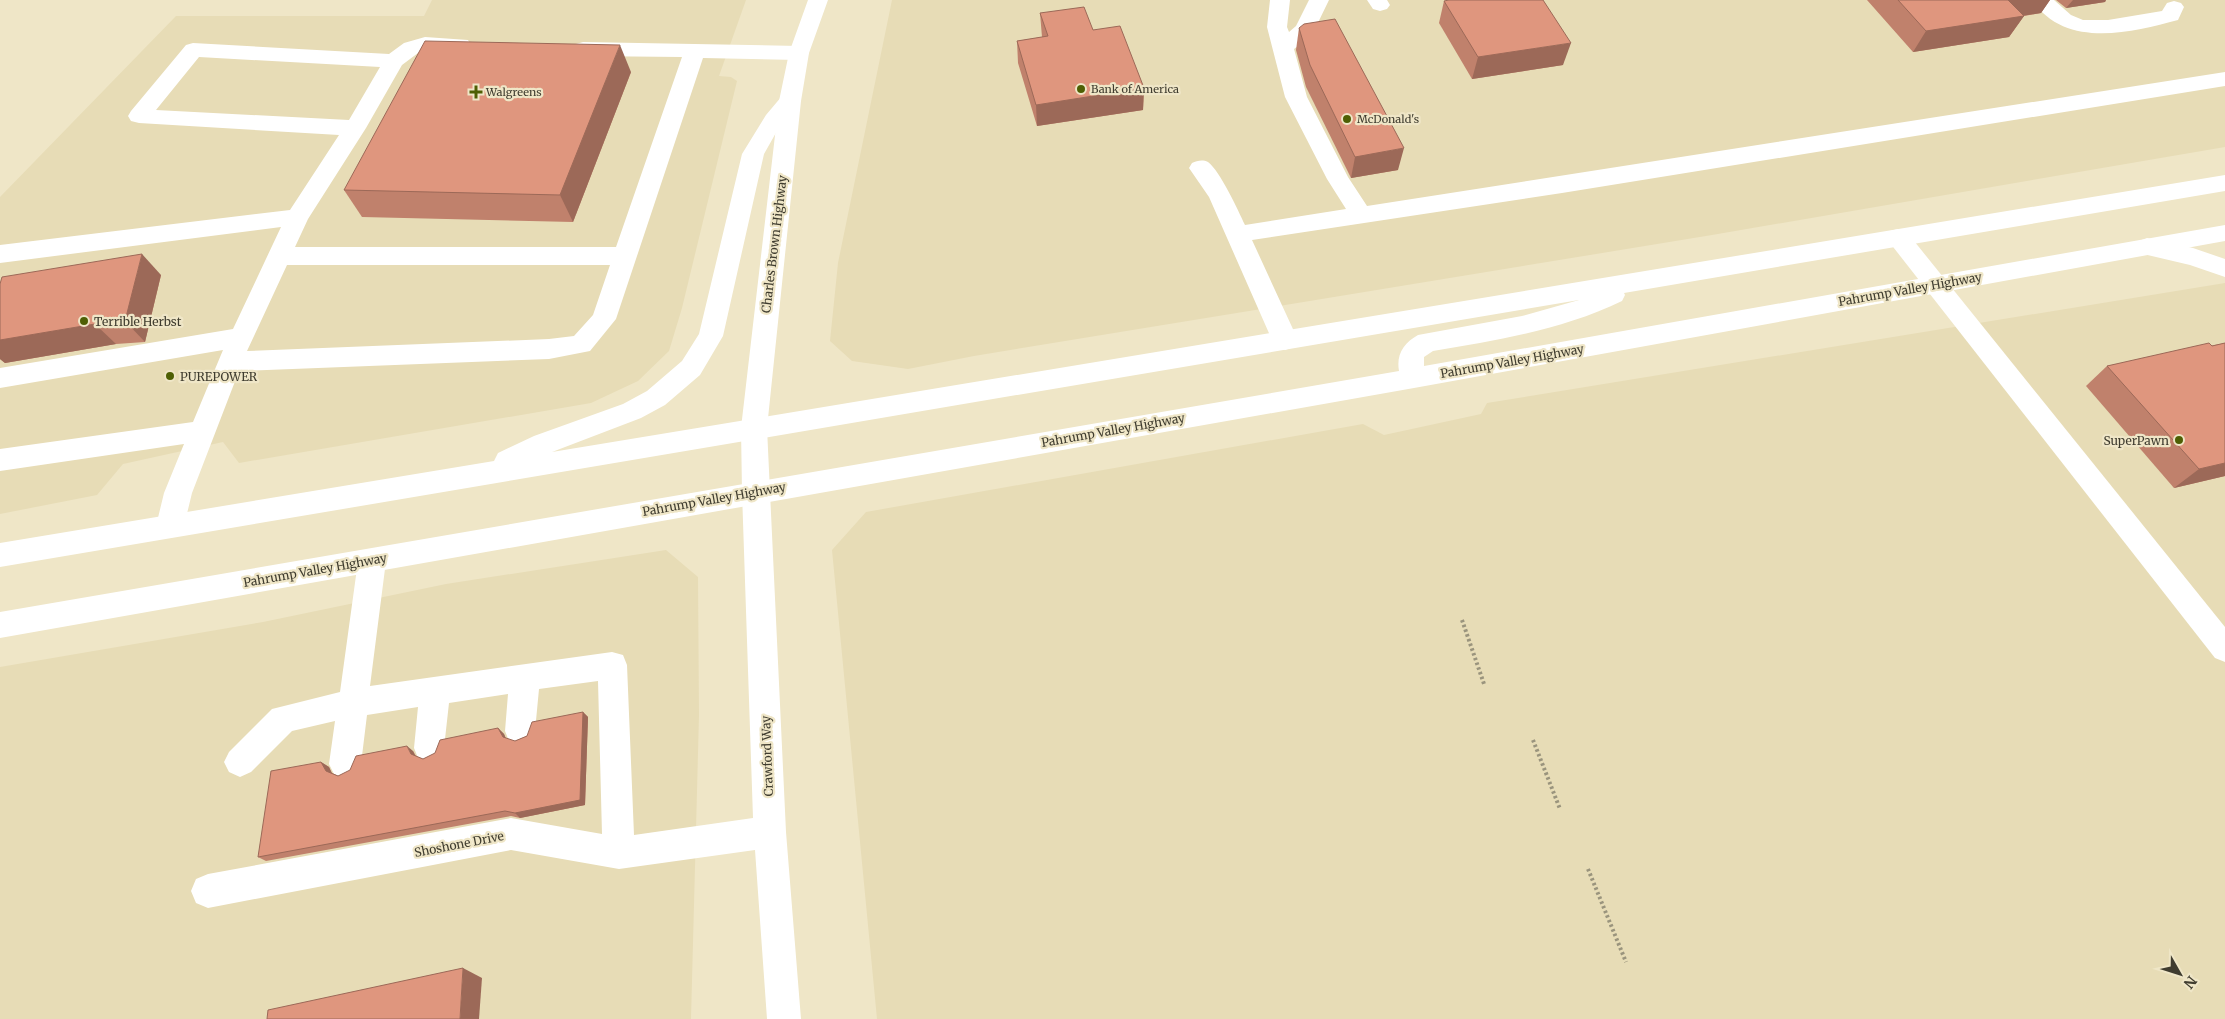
<svg xmlns="http://www.w3.org/2000/svg" width="2225" height="1019" font-family="Merriweather,serif">
<rect width="100%" height="100%" fill="#efe6c7"/>
<g fill="#e7dcb6">
<path d="M 432,0 L 746,0 L 719,76 L 731,77 L 737,81 L 682,308 L 669,351 L 638,381 L 591,403 L 239,463 L 223,442 L 123,464 L 97,495 L 0,514 L 0,197 L 176,16 L 424,16 Z"/>
<path d="M 892,0 L 2225,0 L 2225,147 L 1712,235 L 974,356 L 908,369 L 852,361 L 830,341 L 838,263 Z"/>
<path d="M 2225,283 L 2225,1019 L 877,1019 L 832,550 L 866,512 L 1363,424 L 1384,435 L 1481,414 L 1487,403 Z"/>
<path d="M 666,550 L 698,577 L 699,715 L 691,1019 L 0,1019 L 0,667 L 263,622 L 446,584 Z"/>
</g>
<g fill="none" stroke-linecap="round" stroke-linejoin="round">
<g stroke="#9a947d" stroke-width="4" stroke-dasharray="2.5 2.5" stroke-linecap="butt">
<path d="M 1462,620 L 1484,684"/>
<path d="M 1533,740 L 1560,809"/>
<path d="M 1588,869 L 1626,962"/>
</g>
<g fill="#fff" fill-rule="evenodd">
<path d="M 1270,0 L 1290,0 L 1287,27 L 1289,32 L 1296,26 L 1309,0 L 1329,0 L 1312,35 L 1294,49 L 1307,97 L 1348,177 L 1367,206 L 2225,72 L 2225,86 L 1562,193 L 1252,240 L 1298,340 L 1294,347 L 1285,350 L 1276,347 L 1272,340 L 1209,197 L 1189,168 L 1192,163 C 1197,161 1202,159 1208,162 C 1220,171 1238,210 1245,225 L 1346,209 L 1327,179 L 1285,97 L 1267,27 Z"/>
<path d="M 1367,0 L 1387,0 L 1390,5 L 1387,9 L 1380,11 L 1373,9 Z"/>
<path d="M 2032,0 L 2054,0 L 2071,15 L 2083,20 L 2108,20 L 2162,11 L 2167,3 L 2174,1 L 2181,3 L 2184,7 L 2178,20 C 2130,33 2065,49 2032,0 Z"/>
<path d="M 425,37 L 468,40 L 471,45 L 468,50 L 461,52 L 426,51 L 418,53 L 402,65 L 366,128 L 308,219 L 295,247 L 616,247 L 682,57 L 583,56 L 576,54 L 573,49 L 576,44 L 583,42 L 799,46 L 806,48 L 809,53 L 806,58 L 799,60 L 703,58 L 616,319 L 590,351 L 549,359 L 239,371 L 192,493 L 184,526 L 180,534 L 170,538 L 160,534 L 156,526 L 164,493 L 184,444 L 0,471 L 0,449 L 193,422 L 223,350 L 0,388 L 0,368 L 233,329 L 281,227 L 0,263 L 0,245 L 290,210 L 339,135 L 139,123 L 131,121 L 128,116 L 131,111 L 186,45 L 193,43 L 389,54 L 404,43 ZM 199,57 L 380,67 L 349,120 L 156,110 ZM 287,265 L 610,265 L 593,315 L 574,336 L 549,339 L 247,351 Z"/>
<path d="M 1898,229 L 1906,231 L 2225,627 L 2225,662 L 2215,658 L 1890,243 L 1886,237 L 1890,231 Z"/>
<path d="M 2147,238 L 2193,248 L 2225,259 L 2225,277 L 2190,265 L 2139,253 L 2135,247 L 2139,241 Z"/>
<path d="M 756,481 L 766,484 L 770,492 L 786,832 L 801,1019 L 767,1019 L 755,850 L 619,869 L 511,850 L 208,908 L 196,903 L 191,891 L 196,879 L 208,874 L 511,818 L 602,834 L 598,681 L 539,689 L 535,731 L 531,741 L 520,745 L 509,741 L 505,731 L 508,694 L 449,703 L 444,748 L 440,758 L 429,763 L 418,758 L 414,748 L 418,707 L 367,715 L 361,764 L 356,774 L 345,779 L 334,774 L 329,764 L 335,721 L 292,731 L 251,772 L 240,777 L 229,772 L 224,762 L 229,752 L 272,709 L 340,692 L 358,561 L 362,552 L 372,549 L 382,552 L 386,561 L 370,686 L 612,652 L 623,655 L 627,665 L 634,835 L 753,818 L 742,492 L 746,484 Z"/>
</g>
<path fill="#fff" fill-rule="evenodd" d="M 808,0 L 828,0 L 809,53 L 801,101 L 767,428 L 770,492 L 766,500 L 756,503 L 746,500 L 742,492 L 741,428 L 779,101 L 789,53 Z"/>
<path fill="#fff" fill-rule="evenodd" d="M 790,94 L 798,96 L 801,101 L 777,131 L 764,154 L 723,336 L 700,375 L 665,405 L 641,418 L 552,452 L 2225,175 L 2225,191 L 1624,293 L 1625,295 L 1622,301 C 1562,330 1498,340 1433,351 L 1424,357 L 1424,366 L 2225,225 L 2225,241 L 1414,388 L 0,638 L 0,612 L 1399,371 C 1396,354 1404,343 1418,335 L 1522,316 L 1579,300 L 0,567 L 0,543 L 494,461 L 498,453 L 534,436 L 623,404 L 647,391 L 682,361 L 699,334 L 742,154 L 766,115 L 782,96 Z"/>
</g>
<g fill="#c0816c">
<path d="M 1867,0 L 2050,0 L 2041,13 L 2024,16 L 2009,37 L 1913,52 Z"/>
<path d="M 2056,0 L 2106,0 L 2105,2 L 2066,8 Z"/>
<path d="M 1444,1 L 1563,65 L 1472,79 L 1439,23 Z"/>
<path d="M 1040,13 L 1093,30 L 1144,88 L 1143,110 L 1037,126 L 1018,63 L 1017,41 L 1042,37 Z"/>
<path d="M 1299,28 L 1398,170 L 1351,178 L 1306,87 L 1296,50 Z"/>
<path d="M 631,72 L 573,222 L 362,217 L 344,190 Z"/>
<path d="M 161,275 L 145,342 L 116,344 L 5,363 L 0,359 L 0,284 Z"/>
<path d="M 2225,343 L 2225,476 L 2174,488 L 2086,386 L 2107,366 Z"/>
<path d="M 583,712 L 588,717 L 585,805 L 520,818 L 511,816 L 266,861 L 258,857 L 321,762 L 329,767 L 332,773 L 338,776 L 413,751 L 416,756 L 423,759 L 498,728 L 504,734 L 506,739 L 515,741 Z"/>
</g>
<g fill="#9c6958">
<path d="M 2008,0 L 2050,0 L 2041,13 L 2015,17 L 2024,16 L 2009,37 L 1913,52 L 1926,31 Z"/>
<path d="M 2073,0 L 2106,0 L 2105,2 L 2066,8 Z"/>
<path d="M 1571,43 L 1563,65 L 1472,79 L 1478,57 Z"/>
<path d="M 620,45 L 631,72 L 573,222 L 560,195 Z"/>
<path d="M 1144,88 L 1143,110 L 1037,126 L 1036,105 Z"/>
<path d="M 1404,148 L 1398,170 L 1351,178 L 1355,157 Z"/>
<path d="M 142,254 L 161,275 L 145,342 L 125,321 Z"/>
<path d="M 95,324 L 116,344 L 5,363 L 0,359 L 0,340 Z"/>
<path d="M 2225,463 L 2225,476 L 2174,488 L 2199,469 Z"/>
<path d="M 583,712 L 588,717 L 585,805 L 520,818 L 515,813 Z"/>
<path d="M 498,728 L 504,734 L 508,743 L 503,737 Z"/>
<path d="M 407,746 L 413,751 L 417,760 L 411,754 Z"/>
<path d="M 321,762 L 329,767 L 333,776 L 326,771 Z"/>
<path d="M 463,968 L 482,978 L 479,1019 L 460,1019 Z"/>
</g>
<g fill="#df967e" stroke="#9c6958">
<path d="M 1449,0 L 1543,0 L 1571,43 L 1478,57 L 1444,1 Z"/>
<path d="M 1898,0 L 2010,0 L 2008,0 L 2024,16 L 1926,31 Z"/>
<path d="M 1084,7 L 1093,30 L 1120,26 L 1144,88 L 1036,105 L 1017,41 L 1048,36 L 1040,13 Z"/>
<path d="M 1335,19 L 1404,148 L 1355,157 L 1310,65 L 1299,28 L 1304,24 Z"/>
<path d="M 425,41 L 620,45 L 560,195 L 344,190 Z"/>
<path d="M 142,254 L 125,321 L 95,324 L 0,340 L 0,284 L 2,277 Z"/>
<path d="M 2209,343 L 2212,346 L 2225,343 L 2225,463 L 2199,469 L 2107,366 Z"/>
<path d="M 583,712 L 580,800 L 515,813 L 505,811 L 258,857 L 271,771 L 321,762 L 326,771 L 338,776 L 350,770 L 356,756 L 407,746 L 411,754 L 423,759 L 435,753 L 440,740 L 498,728 L 503,737 L 515,741 L 527,736 L 532,722 Z"/>
<path d="M 463,968 L 460,1019 L 267,1019 L 268,1010 Z"/>
</g>
<g fill="#4e5f04" stroke="#efe6c7" stroke-width="2">
<circle cx="1081" cy="89" r="5"/>
<path d="M473.5 84.5h5v5h5v5h-5v5h-5v-5h-5v-5h5z"/>
<circle cx="1347" cy="119" r="5"/>
<circle cx="84" cy="321" r="5"/>
<circle cx="170" cy="376" r="5"/>
<circle cx="2179" cy="440" r="5"/>
</g>
<g text-anchor="middle" dominant-baseline="central" stroke-width="4.5" stroke-linejoin="round" paint-order="stroke">
<g font-size="11" fill="#3f3c2f" stroke="#efe6c7" text-anchor="start">
<text x="1091" y="89">Bank of America</text>
<text x="486" y="92">Walgreens</text>
<text x="1357" y="119">McDonald's</text>
</g>
<g font-size="12" fill="#3f3c2f" stroke="#efe6c7">
<text transform="translate(774 244) rotate(-83)">Charles Brown Highway</text>
<text transform="translate(1910 289) rotate(-10)">Pahrump Valley Highway</text>
<text transform="translate(1512 361) rotate(-10)">Pahrump Valley Highway</text>
<text transform="translate(1113 430) rotate(-10)">Pahrump Valley Highway</text>
<text transform="translate(714 499) rotate(-10)">Pahrump Valley Highway</text>
<text transform="translate(315 570) rotate(-10)">Pahrump Valley Highway</text>
<text transform="translate(767 756) rotate(-92)">Crawford Way</text>
<text transform="translate(459 844) rotate(-11)">Shoshone Drive</text>
</g>
<g font-size="12" fill="#3f3c2f" stroke="#efe6c7" text-anchor="start">
<text x="94" y="321">Terrible Herbst</text>
<text x="180" y="376">PUREPOWER</text>
<text x="2169" y="440" text-anchor="end">SuperPawn</text>
</g>
</g>
<g transform="translate(2180 974) rotate(129)" stroke="#efe6c7" stroke-width="4" paint-order="stroke">
<path d="M0-4L9 19L0 12L-9 19Z" fill="#3f3c2f"/>
<text y="-8" font-size="14" font-weight="bold" text-anchor="middle" fill="#3f3c2f">N</text>
</g>
</svg>
